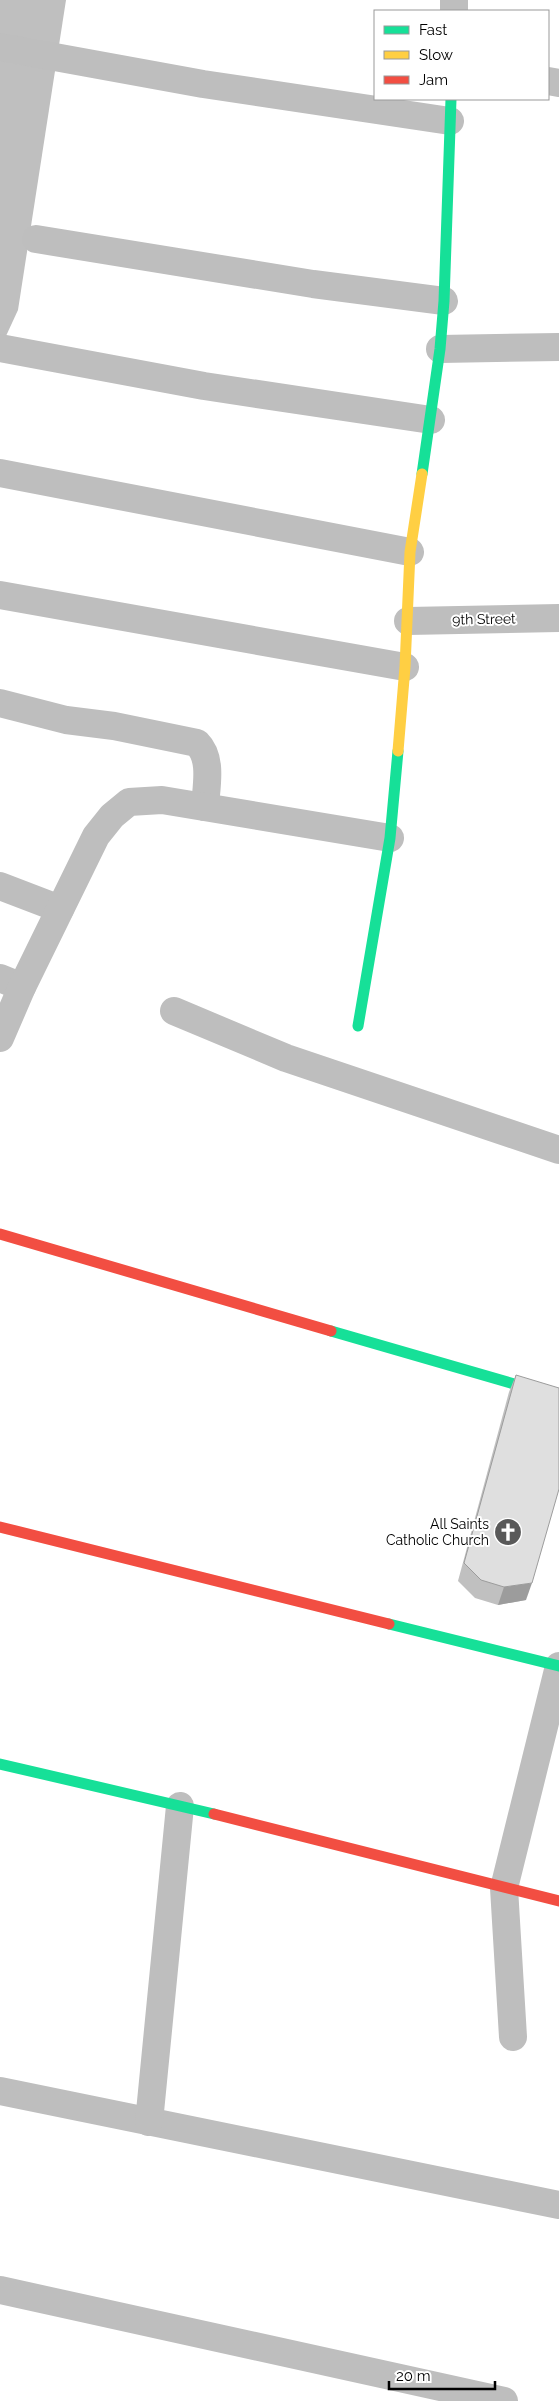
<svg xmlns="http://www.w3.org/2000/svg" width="559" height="2401" font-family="Raleway,sans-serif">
<rect width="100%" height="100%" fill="#fff"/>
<path fill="#bfbfbf" d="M 0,0 L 66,0 L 18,310 L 0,349 Z"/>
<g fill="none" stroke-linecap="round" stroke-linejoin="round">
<g stroke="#bebebe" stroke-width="28">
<path d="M 454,11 L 454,0"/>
<path d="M 0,47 L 203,84 L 450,121"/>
<path d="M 548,81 L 559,83"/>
<path d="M 36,239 L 313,284 L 444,301"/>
<path d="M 0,348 L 204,386 L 431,420"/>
<path d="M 440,349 L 559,347"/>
<path d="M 0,473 L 410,552"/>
<path d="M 0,595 L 405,667"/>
<path d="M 408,621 L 559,618"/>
<path d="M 0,703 L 66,720 L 114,726 L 197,743 C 213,759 206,787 205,807"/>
<path d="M 0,886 L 60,909"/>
<path d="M 0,978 L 22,987"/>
<path d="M 174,1011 L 286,1058 L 559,1150"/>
<path d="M 0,1038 L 22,987 L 96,836 L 112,816 L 129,802 L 162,800 L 390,838"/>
<path d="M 513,2037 L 504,1888 L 559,1666"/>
<path d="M 0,2091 L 559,2205"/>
<path d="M 149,2122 L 180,1806"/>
<path d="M 0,2290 L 504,2401"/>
</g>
<g stroke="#16e098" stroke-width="11">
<path d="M 422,474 L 440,349 L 444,301 L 451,99"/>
<path d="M 358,1026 L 390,838 L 398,751"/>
<path d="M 331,1331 L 559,1397"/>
<path d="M 389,1624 L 559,1666"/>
<path d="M 0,1764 L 214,1814"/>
</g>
<path stroke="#ffcf43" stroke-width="11" d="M 398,751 L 405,667 L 410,552 L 422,474"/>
<g stroke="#f24e42" stroke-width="11">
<path d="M 0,1234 L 331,1331"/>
<path d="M 0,1527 L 389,1624"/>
<path d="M 214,1814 L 559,1901"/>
</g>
</g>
<path fill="#c0c0c0" d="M 516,1375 L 526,1600 L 498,1605 L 475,1598 L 458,1581 L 509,1392 Z"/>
<path fill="#9c9c9c" d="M 532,1583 L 526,1600 L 498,1605 L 504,1587 Z"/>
<path fill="#dfdfdf" stroke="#9c9c9c" d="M 516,1375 L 559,1388 L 559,1489 L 532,1583 L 504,1587 L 481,1580 L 464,1563 Z"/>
<defs>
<g id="church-disc" transform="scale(1.4375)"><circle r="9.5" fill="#595959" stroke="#fff"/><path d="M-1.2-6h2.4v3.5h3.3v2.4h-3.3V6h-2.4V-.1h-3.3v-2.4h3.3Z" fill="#fff"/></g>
</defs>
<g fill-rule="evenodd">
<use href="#church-disc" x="508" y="1532"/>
</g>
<g text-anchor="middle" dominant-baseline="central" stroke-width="4" stroke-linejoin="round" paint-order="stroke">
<g font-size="14" fill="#000" stroke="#fff">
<text transform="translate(484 619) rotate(-1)">9th Street</text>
</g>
<g font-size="14" fill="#000" stroke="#fff" text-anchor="end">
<text x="489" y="1524">All Saints<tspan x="489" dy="16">Catholic Church</tspan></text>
</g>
</g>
<rect x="374" y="10" width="175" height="90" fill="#ffffff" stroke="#999999"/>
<rect x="384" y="26" width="25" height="8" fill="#16e098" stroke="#999999"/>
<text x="419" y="35" font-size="15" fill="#000000">Fast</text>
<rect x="384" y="51" width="25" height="8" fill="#ffcf43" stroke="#999999"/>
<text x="419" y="60" font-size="15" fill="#000000">Slow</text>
<rect x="384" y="76" width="25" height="8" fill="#f24e42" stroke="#999999"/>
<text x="419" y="85" font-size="15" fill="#000000">Jam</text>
<path d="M389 2381v8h106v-8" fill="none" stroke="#000000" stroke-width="2.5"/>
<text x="396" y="2381" font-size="15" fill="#000000" stroke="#ffffff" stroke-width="4" paint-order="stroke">20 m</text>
</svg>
